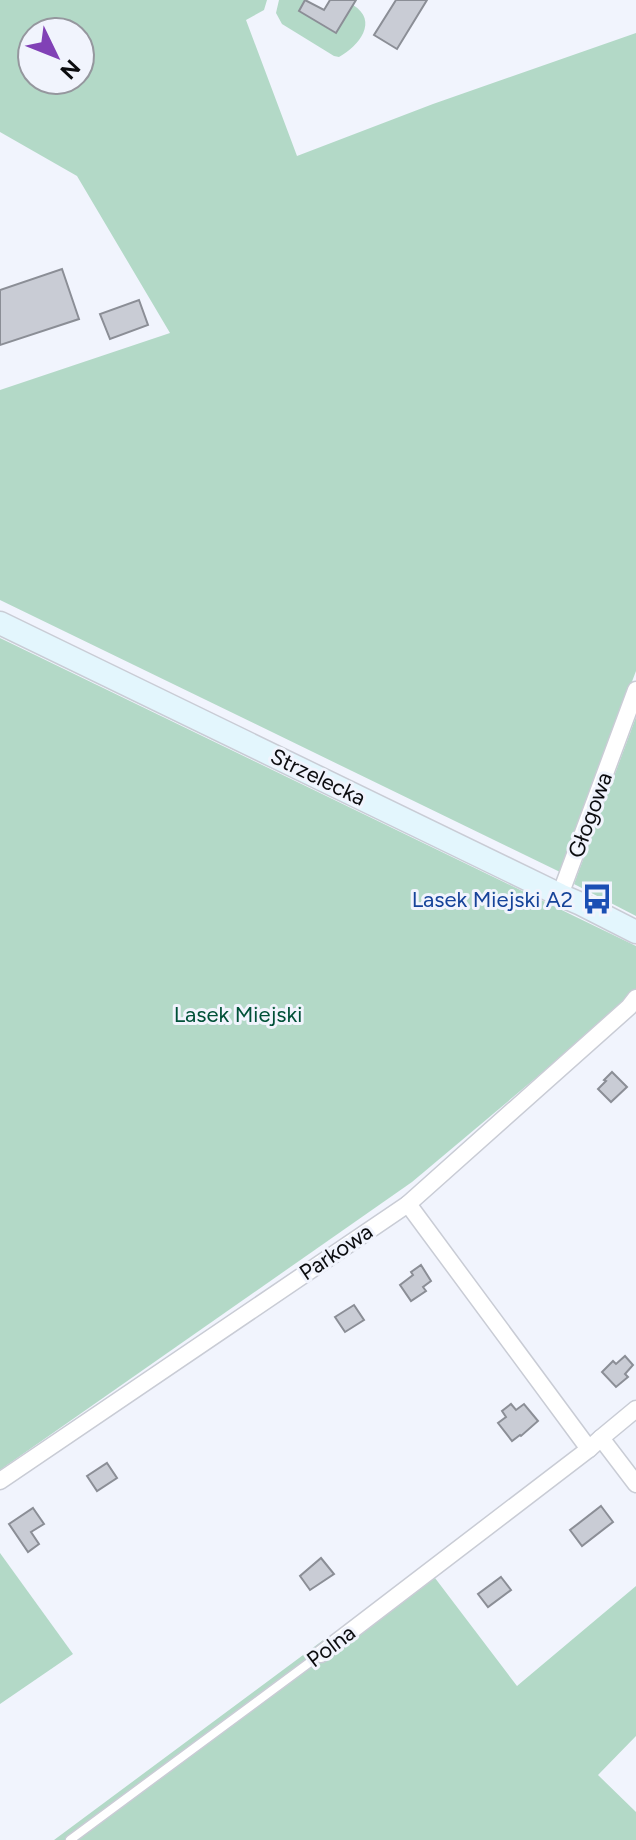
<svg xmlns="http://www.w3.org/2000/svg" width="636" height="1840" font-family="Figtree,sans-serif">
<rect width="100%" height="100%" fill="#f1f4fd"/>
<g fill="#b3d9c7" fill-rule="evenodd">
<path d="M 0,0 L 267,0 L 264,10 L 246,20 L 297,156 L 433,104 L 636,33 L 636,671 L 560,872 L 0,600 L 0,390 L 170,333 L 77,176 L 0,132 ZM 32,32 L 80,32 L 80,80 L 32,80 Z"/>
<path d="M 279,0 L 305,0 L 299,11 L 335,33 L 353,5 C 379,21 359,46 339,57 L 334,56 L 282,24 L 276,13 Z"/>
<path d="M 0,638 L 636,946 L 636,990 L 625,1003 L 412,1182 L 0,1470 Z"/>
<path d="M 636,717 L 636,916 L 574,884 Z"/>
<path d="M 0,1553 L 73,1654 L 0,1704 Z"/>
<path d="M 435,1578 L 517,1686 L 636,1586 L 636,1736 L 598,1775 L 636,1812 L 636,1840 L 54,1840 L 326,1638 L 334,1650 L 419,1585 Z"/>
</g>
<g fill="#c9ccd5" stroke="#8b8e96" stroke-width="2">
<path d="M 305,0 L 324,10 L 330,0 L 356,0 L 336,33 L 299,11 Z"/>
<path d="M 396,0 L 427,0 L 397,49 L 374,35 Z"/>
<path d="M 62,269 L 79,319 L 0,345 L 0,290 Z"/>
<path d="M 139,300 L 148,325 L 110,339 L 100,314 Z"/>
<path d="M 612,1072 L 627,1087 L 611,1102 L 598,1089 L 606,1081 L 604,1080 Z"/>
<path d="M 421,1265 L 431,1281 L 423,1287 L 426,1291 L 411,1301 L 400,1285 L 413,1275 L 411,1272 Z"/>
<path d="M 354,1305 L 364,1320 L 345,1332 L 335,1317 Z"/>
<path d="M 625,1356 L 633,1365 L 625,1374 L 628,1377 L 616,1387 L 602,1372 L 613,1361 L 616,1364 Z"/>
<path d="M 511,1404 L 516,1410 L 524,1404 L 538,1421 L 521,1436 L 520,1435 L 512,1441 L 498,1423 L 506,1417 L 502,1411 Z"/>
<path d="M 107,1463 L 117,1478 L 97,1491 L 87,1476 Z"/>
<path d="M 601,1506 L 613,1522 L 582,1546 L 570,1530 Z"/>
<path d="M 33,1508 L 44,1524 L 31,1532 L 39,1544 L 28,1552 L 9,1524 Z"/>
<path d="M 321,1558 L 334,1574 L 310,1590 L 300,1576 Z"/>
<path d="M 501,1577 L 511,1590 L 488,1607 L 478,1594 Z"/>
</g>
<g fill="none" stroke-linecap="round" stroke-linejoin="round">
<g stroke="#c9ccd5" stroke-width="11">
<path id="lane" d="M 70,1840 L 321,1654"/>
</g>
<g stroke="#c9ccd5" stroke-width="19">
<g id="street">
<path d="M 560,895 L 636,690"/>
<path d="M 408,1204 L 629,1007 L 636,998"/>
<path d="M 636,1409 L 601,1438 L 636,1484"/>
<path d="M 0,1481 L 408,1204 L 589,1449 L 601,1438"/>
<path d="M 321,1654 L 589,1449"/>
</g>
</g>
<g stroke="#c9ccd5" stroke-width="25">
<path id="secondary" d="M 0,623 L 560,895 L 581,904 L 636,932"/>
</g>
<use href="#lane" stroke="#fff" stroke-width="8"/>
<use href="#street" stroke="#fff" stroke-width="16"/>
<use href="#secondary" stroke="#e3f6fd" stroke-width="22"/>
</g>
<defs>
<g id="bus-bare" transform="scale(2.4)"><path d="M-5-6H5V4H4V6H2V4H-2V6H-4V4H-5ZM-3.5-4V0h7V-4ZM-3.5 1.2v1.5H-2V1.2ZM2 1.2v1.5H3.5V1.2Z" fill="#1a4fb4" stroke="#f1f4fd" stroke-width="2.5" paint-order="stroke"/></g>
</defs>
<g fill-rule="evenodd">
<use href="#bus-bare" x="597" y="899"/>
</g>
<g text-anchor="middle" dominant-baseline="central" stroke-width="6" stroke-linejoin="round" paint-order="stroke">
<g font-size="22" fill="#0b0c0f" stroke="#f1f4fd">
<text transform="translate(318 777) rotate(26)">Strzelecka</text>
<text transform="translate(590 815) rotate(-70)">Głogowa</text>
<text transform="translate(336 1252) rotate(-34)">Parkowa</text>
<text transform="translate(331 1646) rotate(-37)">Polna</text>
</g>
<g font-size="22" fill="#164399" stroke="#f1f4fd" text-anchor="end">
<text x="573" y="899">Lasek Miejski A2</text>
</g>
<g font-size="22" fill="#005138" stroke="#f1f4fd">
<text x="238" y="1014">Lasek Miejski</text>
</g>
</g>
<g transform="translate(56 56) rotate(133)"><circle r="38" fill="#f1f4fd" stroke="#95979e" stroke-width="2"/>
<path d="M0-6L14 30L0 20L-14 30Z" fill="#8141b6"/>
<text y="-12" font-size="22" font-weight="bold" text-anchor="middle" fill="#0b0c0f">N</text>
</g>
</svg>
